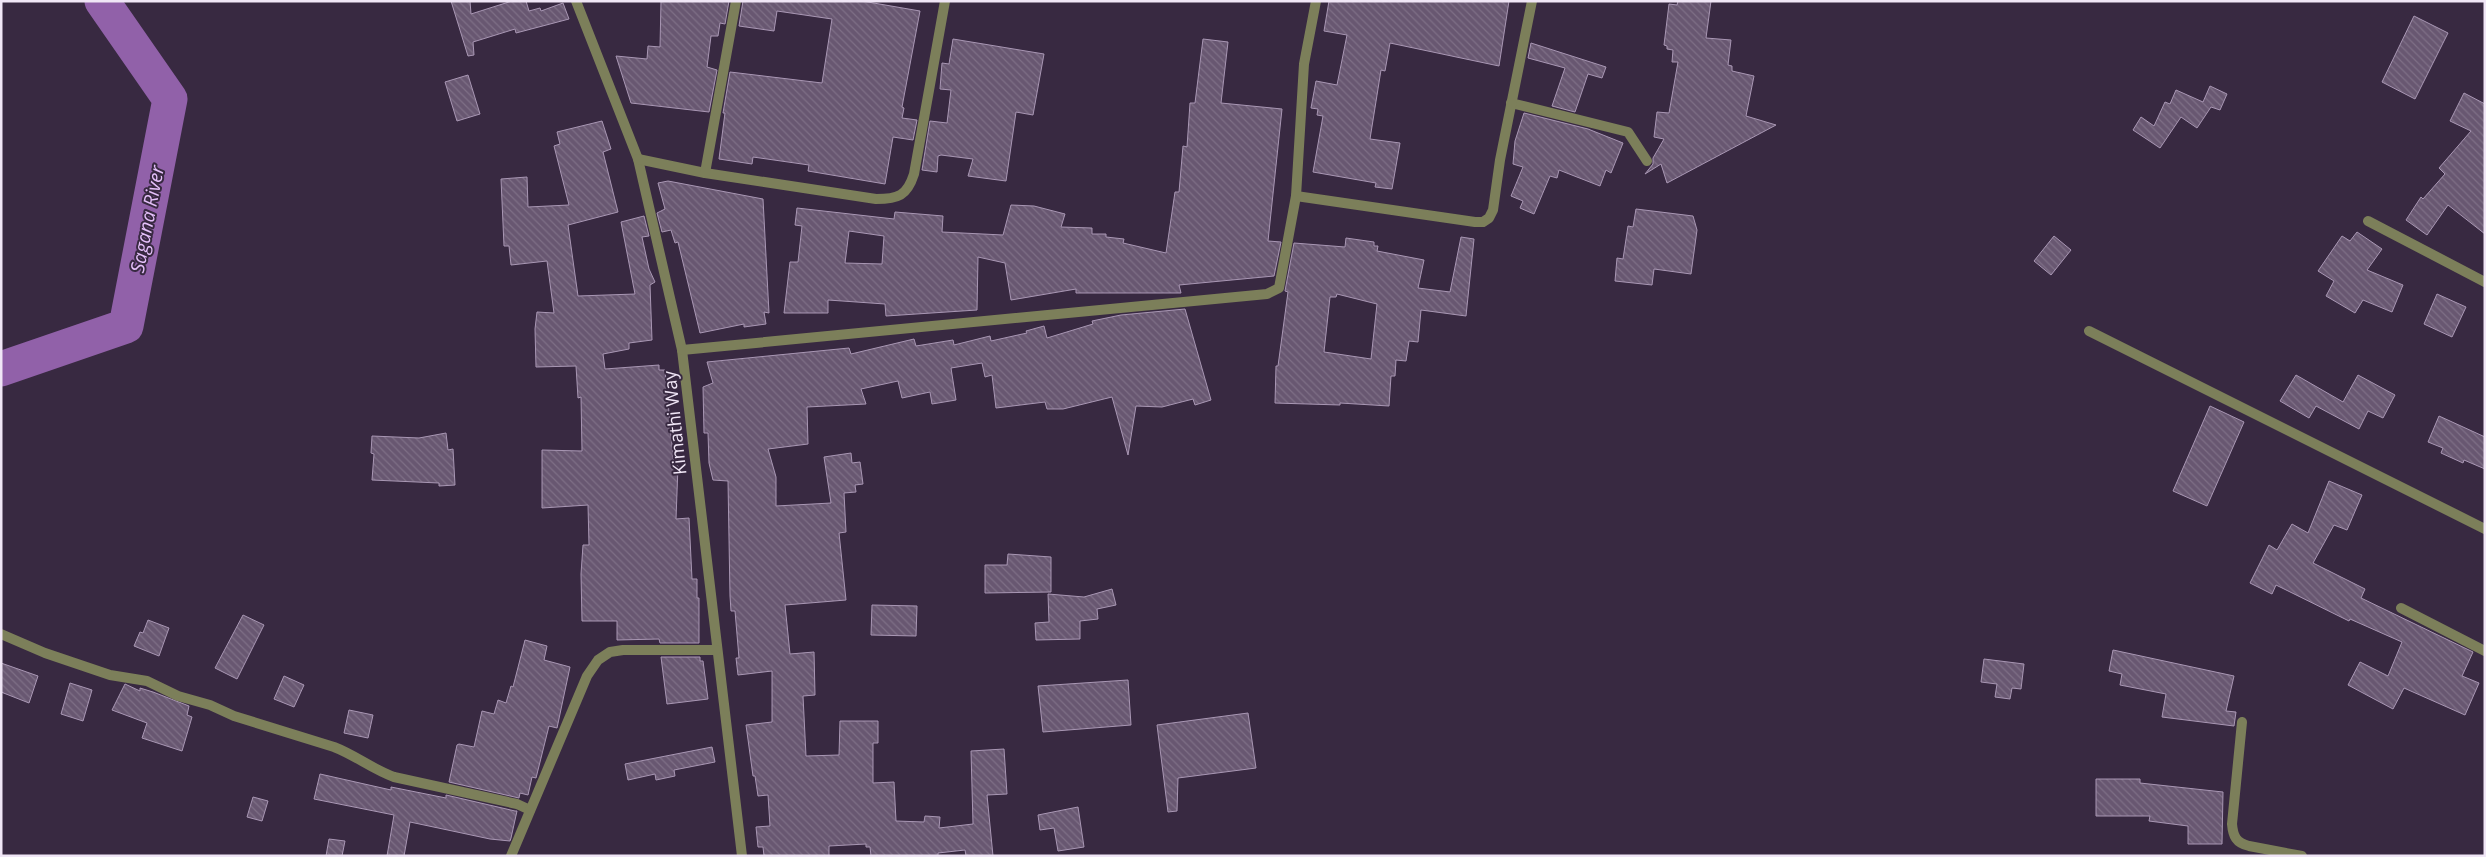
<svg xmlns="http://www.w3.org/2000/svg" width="2486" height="857" font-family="'Open Sans',sans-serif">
<defs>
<pattern id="building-back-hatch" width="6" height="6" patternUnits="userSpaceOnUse" patternTransform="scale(1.25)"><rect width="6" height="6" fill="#685771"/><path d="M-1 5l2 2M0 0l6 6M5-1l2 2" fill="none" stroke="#7e6f86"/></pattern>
</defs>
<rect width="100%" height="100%" fill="#382941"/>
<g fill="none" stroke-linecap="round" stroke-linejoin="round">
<path stroke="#9161a9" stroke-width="35" d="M 1,369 L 126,326 L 170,99 L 102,1"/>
</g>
<g fill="url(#building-back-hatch)" stroke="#a997b4" fill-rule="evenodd">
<path d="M 451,1 L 470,1 L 471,14 L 512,1 L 526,1 L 529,11 L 540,8 L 541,11 L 563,3 L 569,19 L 516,33 L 515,29 L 473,42 L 474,55 L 468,56 Z"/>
<path d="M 661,1 L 729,1 L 725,24 L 720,23 L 718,36 L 711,36 L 707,67 L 717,70 L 709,112 L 631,103 L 616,56 L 647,59 L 648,46 L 660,47 Z"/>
<path d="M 743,1 L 862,1 L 920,11 L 902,107 L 904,108 L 902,118 L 917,120 L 913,140 L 893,137 L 885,184 L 808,171 L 809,165 L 753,157 L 752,164 L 719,159 L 725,113 L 723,113 L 730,72 L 822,83 L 832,19 L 777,11 L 774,31 L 739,26 Z"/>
<path d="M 1329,1 L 1509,1 L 1499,66 L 1390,43 L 1385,71 L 1381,70 L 1370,139 L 1400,143 L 1392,189 L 1375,187 L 1376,183 L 1313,172 L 1323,116 L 1317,115 L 1318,109 L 1311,108 L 1316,81 L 1337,85 L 1347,35 L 1324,31 Z"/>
<path d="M 1678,1 L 1711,1 L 1706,38 L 1731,40 L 1728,65 L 1732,66 L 1732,71 L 1754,76 L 1746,116 L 1776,125 L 1667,183 L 1661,164 L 1645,174 L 1653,164 L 1653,158 L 1664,139 L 1654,137 L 1657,112 L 1669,113 L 1678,62 L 1672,62 L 1673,50 L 1667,49 L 1667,46 L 1664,45 L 1669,4 L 1677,5 Z"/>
<path d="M 2414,16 L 2448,33 L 2415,99 L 2382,82 Z"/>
<path d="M 953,39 L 1044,54 L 1033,115 L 1016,112 L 1006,181 L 968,176 L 973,159 L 941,155 L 938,156 L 937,172 L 922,170 L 930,121 L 947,123 L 951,90 L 940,89 L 942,63 L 949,64 Z"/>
<path d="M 1203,39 L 1228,42 L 1221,103 L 1282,109 L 1268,241 L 1281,242 L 1274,276 L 1179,285 L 1181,293 L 1076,293 L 1076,289 L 1011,300 L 1005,263 L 978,257 L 977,310 L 886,316 L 885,304 L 828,300 L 828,313 L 784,313 L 790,262 L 798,262 L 802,226 L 795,225 L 797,208 L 894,219 L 895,212 L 943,216 L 942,232 L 1003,235 L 1011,205 L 1034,206 L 1065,214 L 1061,227 L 1092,228 L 1092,234 L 1106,234 L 1106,237 L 1124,239 L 1123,243 L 1166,253 L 1175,192 L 1179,192 L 1183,146 L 1187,147 L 1190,103 L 1195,103 ZM 849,231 L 884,236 L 882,264 L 845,263 Z"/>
<path d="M 1531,43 L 1606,67 L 1602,78 L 1588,74 L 1575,112 L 1552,106 L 1565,68 L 1528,58 Z"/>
<path d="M 468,75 L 480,114 L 457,121 L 445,82 Z"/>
<path d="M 2210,86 L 2227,94 L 2220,110 L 2211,107 L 2197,128 L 2181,117 L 2160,148 L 2133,130 L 2141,117 L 2154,126 L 2165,102 L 2170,104 L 2176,90 L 2203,102 Z"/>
<path d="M 2464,93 L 2485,104 L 2485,234 L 2448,205 L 2427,235 L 2406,220 L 2421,197 L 2423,199 L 2445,174 L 2439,168 L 2471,131 L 2450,121 Z"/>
<path d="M 1524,113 L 1588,129 L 1623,143 L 1611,173 L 1606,170 L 1600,186 L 1559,170 L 1557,178 L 1550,176 L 1534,214 L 1520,208 L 1523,201 L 1511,196 L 1523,167 L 1513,164 L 1515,141 Z"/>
<path d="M 602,121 L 611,149 L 603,152 L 618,212 L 568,225 L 578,296 L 635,294 L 621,222 L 644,216 L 649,236 L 642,237 L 649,269 L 655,282 L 650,285 L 652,340 L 629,343 L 629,349 L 603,354 L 605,369 L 659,365 L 659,370 L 665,370 L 674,466 L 678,466 L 676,519 L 689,518 L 692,579 L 697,579 L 697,598 L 699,598 L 699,643 L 660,643 L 659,639 L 617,640 L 617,621 L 582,621 L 581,574 L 583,545 L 589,545 L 588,505 L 542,508 L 542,450 L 582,451 L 581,397 L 578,398 L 576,366 L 536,367 L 535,329 L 537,312 L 554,313 L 547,261 L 511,265 L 509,246 L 504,246 L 501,179 L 527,177 L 528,207 L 569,205 L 554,146 L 560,144 L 557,132 Z"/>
<path d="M 668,181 L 763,199 L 769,313 L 764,312 L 766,324 L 744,327 L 744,324 L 700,333 L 678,242 L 675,243 L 671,230 L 662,232 L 657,213 L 665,209 L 658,183 Z"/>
<path d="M 1636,209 L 1693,216 L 1697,230 L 1691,274 L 1654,269 L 1652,285 L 1615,281 L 1617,258 L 1623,259 L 1628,226 L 1633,227 Z"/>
<path d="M 2357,232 L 2382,249 L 2367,270 L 2403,285 L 2392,312 L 2363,300 L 2355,313 L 2326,296 L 2334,281 L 2318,271 L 2342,236 L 2350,241 Z"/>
<path d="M 2054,236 L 2071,250 L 2051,275 L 2034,261 Z"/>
<path d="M 1461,237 L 1474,239 L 1466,316 L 1421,310 L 1418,342 L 1409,341 L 1406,361 L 1396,360 L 1395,376 L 1391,376 L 1389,406 L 1340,403 L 1340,405 L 1275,403 L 1276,366 L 1278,366 L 1288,292 L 1285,291 L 1294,243 L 1345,247 L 1346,238 L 1374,242 L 1374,246 L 1378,246 L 1377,251 L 1424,260 L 1418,288 L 1450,292 ZM 1337,294 L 1377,304 L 1371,359 L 1324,352 L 1330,297 L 1336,297 Z"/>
<path d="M 2437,294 L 2466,307 L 2452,337 L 2424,324 Z"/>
<path d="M 1185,309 L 1211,400 L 1195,405 L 1193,399 L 1162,407 L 1136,406 L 1128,455 L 1112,397 L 1063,409 L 1047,409 L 1045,402 L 996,408 L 992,375 L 985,377 L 982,363 L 951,368 L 956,400 L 932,404 L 930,392 L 902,398 L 898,381 L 861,389 L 866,404 L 807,407 L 808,444 L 768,449 L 776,477 L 776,506 L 831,503 L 824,457 L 851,453 L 852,463 L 860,462 L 863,484 L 855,485 L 856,492 L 844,493 L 846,532 L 839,533 L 846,600 L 785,605 L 790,654 L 814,652 L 815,695 L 803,696 L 806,756 L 839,755 L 840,721 L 878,721 L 878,743 L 873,743 L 873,783 L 894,782 L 896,821 L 924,822 L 925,816 L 940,817 L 939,828 L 973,824 L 971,751 L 1004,749 L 1007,794 L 987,795 L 993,856 L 966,856 L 965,850 L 938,853 L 938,856 L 871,856 L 870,847 L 866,847 L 866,844 L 829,846 L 829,856 L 764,856 L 763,847 L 758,847 L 756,827 L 770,826 L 768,795 L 758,796 L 755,776 L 753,776 L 746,725 L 772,722 L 772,671 L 738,675 L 736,658 L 739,658 L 735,611 L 731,611 L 730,596 L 728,481 L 713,480 L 709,463 L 708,433 L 704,433 L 703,387 L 713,383 L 707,362 L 849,348 L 851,354 L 914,339 L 916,346 L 953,340 L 954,345 L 990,336 L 991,341 L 1027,333 L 1026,331 L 1044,326 L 1047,338 L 1093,324 L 1092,321 L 1121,315 Z"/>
<path d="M 2296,375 L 2343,402 L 2358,375 L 2395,395 L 2383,418 L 2368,411 L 2359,429 L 2316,406 L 2309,418 L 2280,401 Z"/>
<path d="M 2210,406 L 2244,422 L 2207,506 L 2173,491 Z"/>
<path d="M 2439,416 L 2485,437 L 2485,469 L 2464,460 L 2463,463 L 2441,453 L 2443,448 L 2428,442 Z"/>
<path d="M 446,433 L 448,450 L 453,449 L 455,485 L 439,486 L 439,483 L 372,480 L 374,454 L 371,453 L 372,436 L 419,438 Z"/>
<path d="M 2329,481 L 2362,495 L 2347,530 L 2334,525 L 2313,563 L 2365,589 L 2361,598 L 2473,652 L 2462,676 L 2479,683 L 2465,715 L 2404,688 L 2393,709 L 2348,685 L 2360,662 L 2388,676 L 2402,642 L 2350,619 L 2349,621 L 2276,585 L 2272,594 L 2250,583 L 2269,545 L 2277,550 L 2292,524 L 2308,533 Z"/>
<path d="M 1008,554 L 1051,557 L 1051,592 L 985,593 L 985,565 L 1007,565 Z"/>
<path d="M 1112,589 L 1116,605 L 1097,609 L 1098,619 L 1080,621 L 1080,639 L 1036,640 L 1035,623 L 1049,622 L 1048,594 L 1084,597 Z"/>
<path d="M 872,605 L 917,606 L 916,636 L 871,635 Z"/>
<path d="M 243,615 L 264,625 L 237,679 L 215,668 Z"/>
<path d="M 148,620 L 169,628 L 159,656 L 134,646 L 140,632 L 143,633 Z"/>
<path d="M 525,640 L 547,646 L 544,660 L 570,667 L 557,728 L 549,726 L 536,778 L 532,777 L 528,795 L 520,793 L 519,798 L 449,782 L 457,745 L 459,744 L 474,747 L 482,711 L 494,714 L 498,700 L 506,703 L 511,686 L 513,687 Z"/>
<path d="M 2113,650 L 2234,676 L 2226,711 L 2236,712 L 2234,726 L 2162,717 L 2166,694 L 2120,685 L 2122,674 L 2109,671 Z"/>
<path d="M 661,657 L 700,657 L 700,661 L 703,661 L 708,699 L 667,704 Z"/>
<path d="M 1984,659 L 2024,664 L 2021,689 L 2012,688 L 2010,699 L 1995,697 L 1997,684 L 1981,682 Z"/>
<path d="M 1,663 L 38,676 L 29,703 L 1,692 Z"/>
<path d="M 284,676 L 304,685 L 294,707 L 274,699 Z"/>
<path d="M 1128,680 L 1131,725 L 1043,732 L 1038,686 Z"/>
<path d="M 70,683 L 92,690 L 83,721 L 61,714 Z"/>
<path d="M 125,684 L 140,691 L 140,688 L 153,692 L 189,706 L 187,715 L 192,717 L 182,751 L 142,738 L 147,723 L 112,710 Z"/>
<path d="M 349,710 L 373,715 L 368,738 L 344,733 Z"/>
<path d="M 1248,713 L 1256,768 L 1178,778 L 1177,811 L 1168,812 L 1157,725 Z"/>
<path d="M 712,747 L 715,762 L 674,770 L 675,776 L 656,780 L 655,774 L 628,780 L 625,764 Z"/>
<path d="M 320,774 L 391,790 L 391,787 L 446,798 L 446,795 L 515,811 L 517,811 L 511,838 L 510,841 L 490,839 L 410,822 L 404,856 L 387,856 L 394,815 L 314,799 Z"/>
<path d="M 2096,779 L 2140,779 L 2140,783 L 2223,792 L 2222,844 L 2188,844 L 2188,826 L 2149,821 L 2150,816 L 2096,816 Z"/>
<path d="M 253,797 L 268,801 L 262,821 L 247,817 Z"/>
<path d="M 1078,807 L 1084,847 L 1058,851 L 1054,828 L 1040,830 L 1038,815 Z"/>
<path d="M 329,839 L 345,841 L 342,856 L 326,856 Z"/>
</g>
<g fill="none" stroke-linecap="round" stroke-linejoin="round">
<path stroke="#7c7f5a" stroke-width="10" d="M 1511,103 L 1628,132 L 1647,161"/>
<g stroke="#7c7f5a" stroke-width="10">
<path d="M 576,1 L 638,159 L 682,350 L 742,856"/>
<path d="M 638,159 L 705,173 L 876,199 C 898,199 907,196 914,174 L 945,1"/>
<path d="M 705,173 L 736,1"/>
<path d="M 1296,196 L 1475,222 L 1483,222 L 1489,218 L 1493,210 L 1500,160 L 1532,1"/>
<path d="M 2368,221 L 2485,282"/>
<path d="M 2089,331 L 2485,529"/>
<path d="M 682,350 L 1267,294 L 1279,288 L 1296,196 L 1304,64 L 1316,1"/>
<path d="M 2401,608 L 2485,651"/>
<path d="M 1,634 L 45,653 L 110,675 L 147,681 L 178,696 L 210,705 L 234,716 L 334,747 C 355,755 372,769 394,777 L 517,804 L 530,810"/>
<path d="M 2242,722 L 2232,824 C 2233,836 2236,843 2249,846 L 2302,856"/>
<path d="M 511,856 L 587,676 L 598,660 L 610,652 L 623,650 L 716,650"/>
</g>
</g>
<g text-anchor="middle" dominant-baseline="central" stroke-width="4" stroke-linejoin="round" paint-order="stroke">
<g font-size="18" fill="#f0e6f6" stroke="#382941">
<text transform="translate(674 423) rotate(-96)">Kimathi Way</text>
</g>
<g font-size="19" font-style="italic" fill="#e6c1fb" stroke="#382941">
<text transform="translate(147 219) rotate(-79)">Sagana River</text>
</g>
</g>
<rect width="2486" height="857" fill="none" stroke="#f0e6f6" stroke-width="5"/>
</svg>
